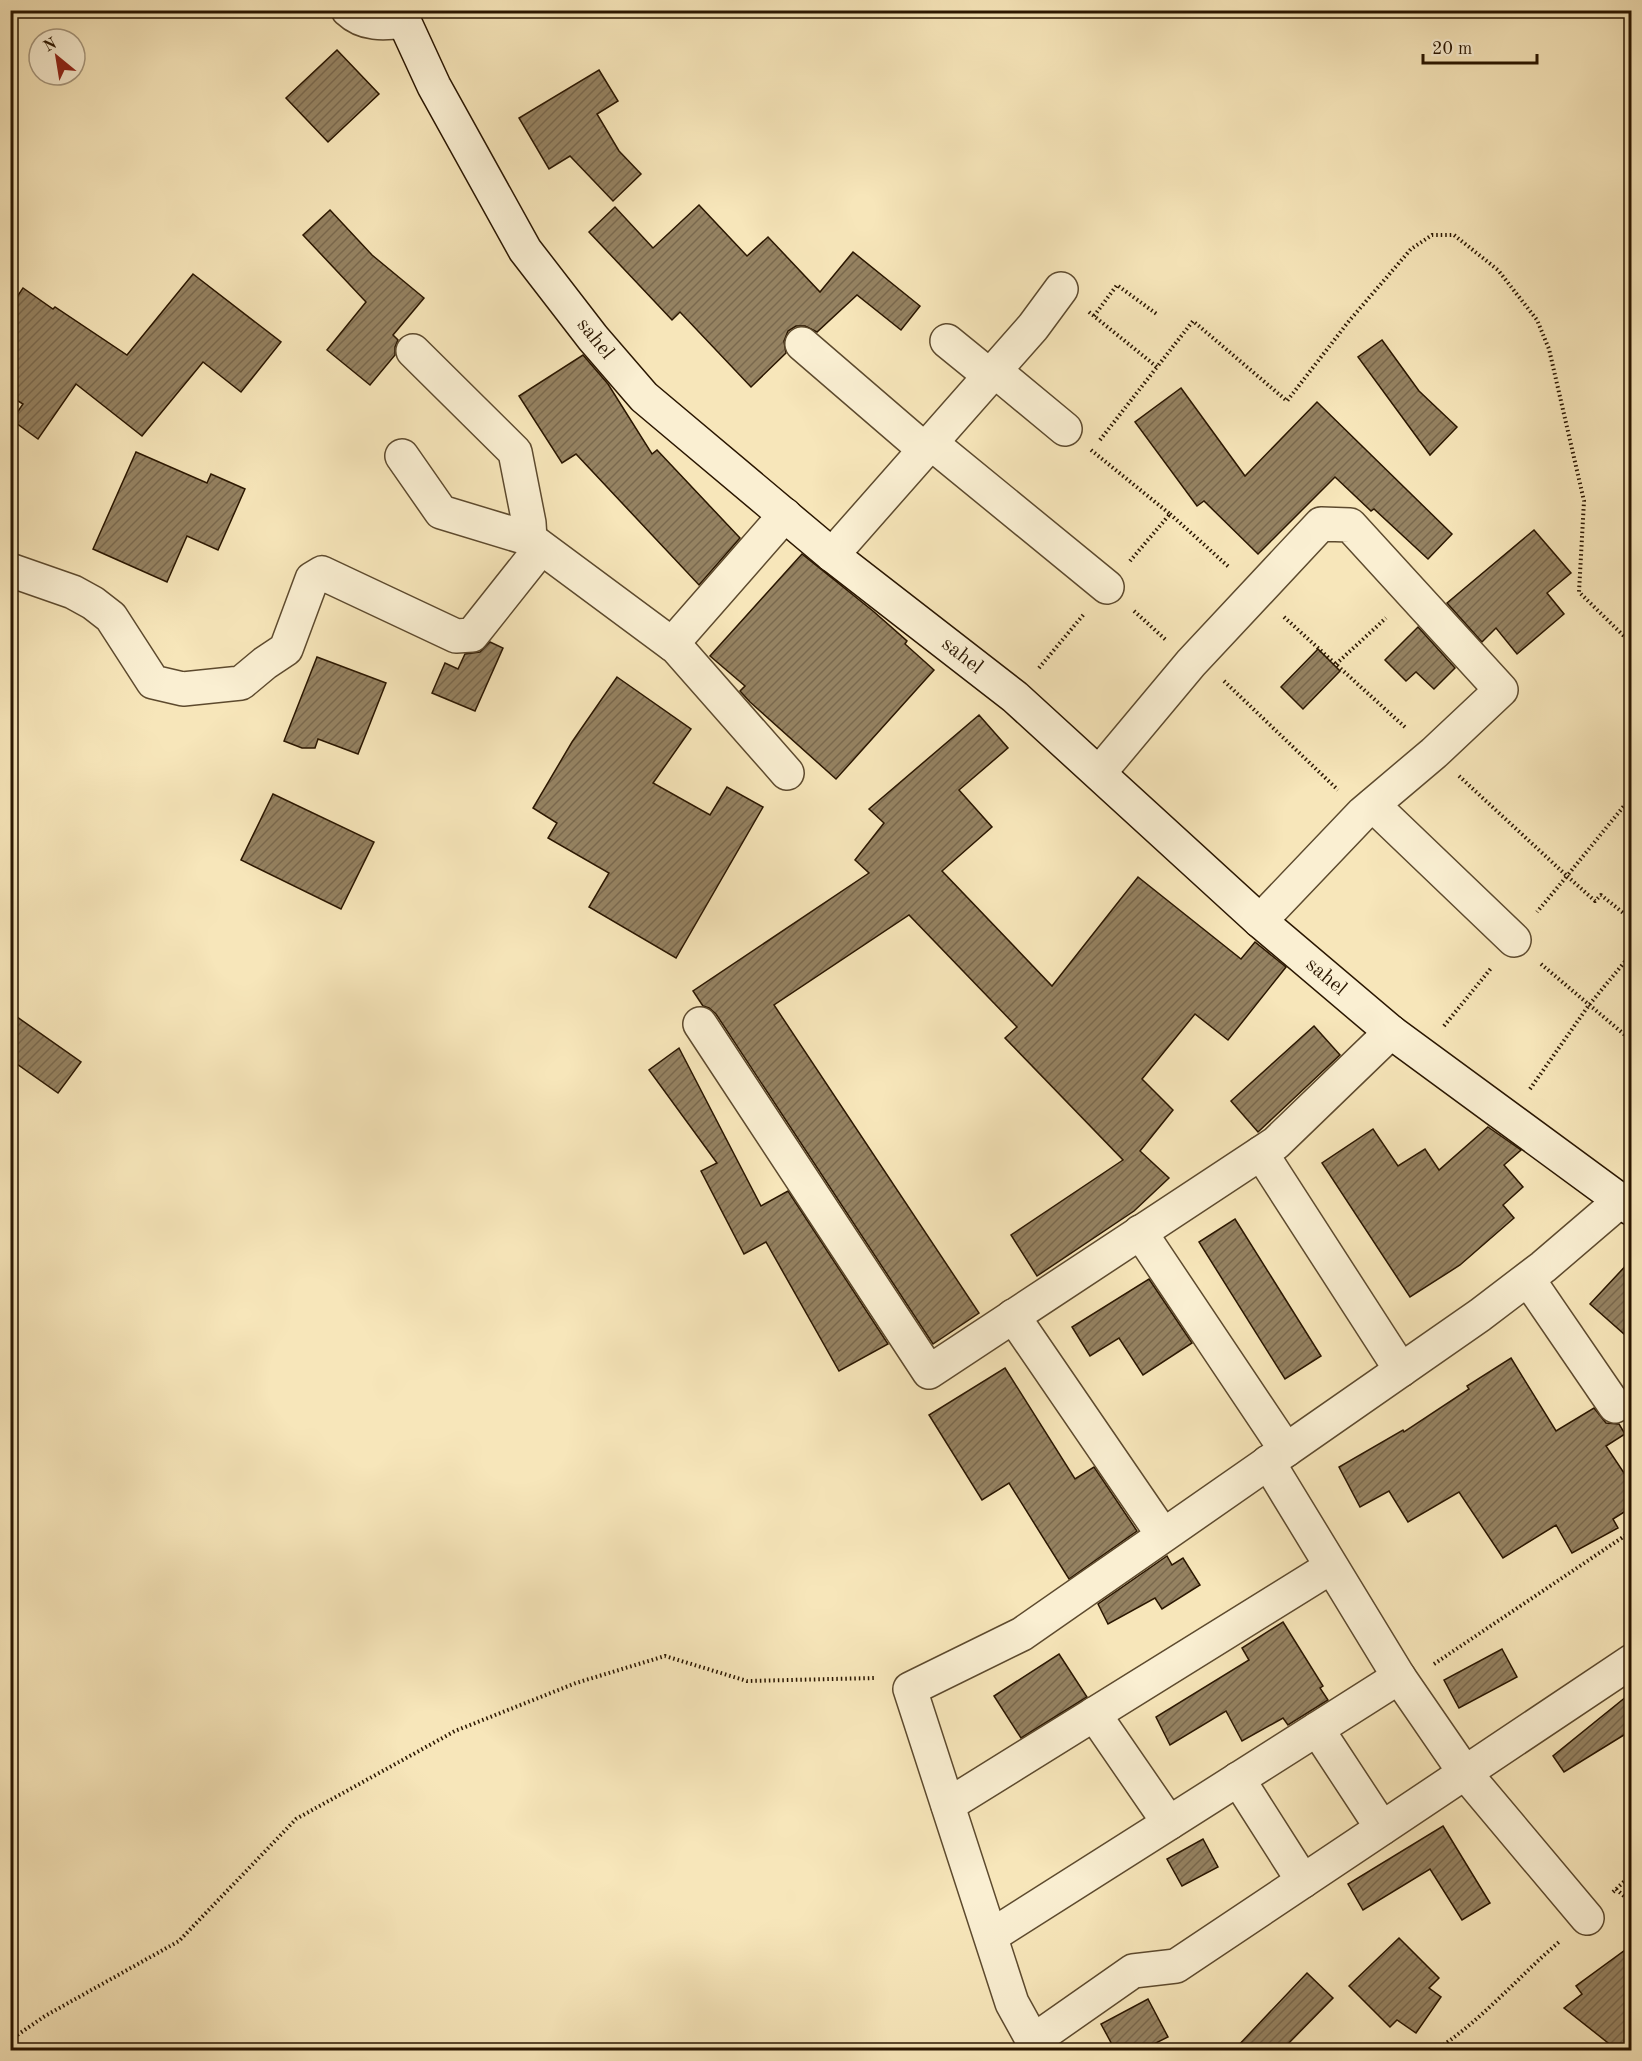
<svg xmlns="http://www.w3.org/2000/svg" width="1642" height="2061" font-family="'Old Standard TT',serif">
<defs>
<pattern id="building-hatch" width="6" height="6" patternUnits="userSpaceOnUse" patternTransform="scale(1.5)"><rect width="6" height="6" fill="#958261"/><path d="M-1 1l2-2M0 6l6-6M5 7l2-2" fill="none" stroke="#7a694e"/></pattern>
</defs>
<rect width="100%" height="100%" fill="#f7e6ba"/>
<filter id="stains"><feTurbulence type="fractalNoise" baseFrequency=".00333" numOctaves="4"/><feColorMatrix values="0 0 0 0 .2 0 0 0 0 .09 0 0 0 0 .02 0 0 0 .5 -.17"/></filter>
<radialGradient id="worn" r=".72"><stop offset=".6" stop-color="#630" stop-opacity="0"/><stop offset="1" stop-color="#630" stop-opacity=".3"/></radialGradient>
<g fill="url(#building-hatch)" stroke="#2a1600" stroke-width="1.5">
<path d="M 337,50 L 379,94 L 328,142 L 286,98 Z"/>
<path d="M 599,70 L 618,101 L 597,114 L 619,151 L 641,174 L 613,201 L 570,156 L 549,169 L 519,118 Z"/>
<path d="M 699,205 L 747,256 L 768,237 L 820,292 L 853,252 L 920,306 L 901,330 L 857,295 L 817,332 L 805,326 L 796,326 L 788,331 L 784,341 L 786,353 L 751,387 L 680,312 L 672,320 L 589,232 L 615,207 L 653,248 Z"/>
<path d="M 330,210 L 372,255 L 424,298 L 393,335 L 398,340 L 395,347 L 395,355 L 370,385 L 327,350 L 366,302 L 303,235 Z"/>
<path d="M 193,274 L 281,342 L 241,392 L 203,362 L 142,436 L 76,384 L 38,439 L 12,420 L 23,404 L 10,396 L 10,307 L 23,288 L 53,309 L 55,307 L 127,355 Z"/>
<path d="M 1382,340 L 1419,391 L 1457,427 L 1430,455 L 1358,357 Z"/>
<path d="M 583,355 L 608,384 L 652,454 L 657,450 L 740,538 L 699,585 L 576,454 L 562,463 L 519,396 Z"/>
<path d="M 1181,388 L 1245,476 L 1317,402 L 1452,534 L 1428,559 L 1374,509 L 1371,511 L 1335,477 L 1258,554 L 1204,501 L 1197,506 L 1135,422 Z"/>
<path d="M 136,452 L 207,483 L 211,474 L 245,489 L 218,550 L 187,536 L 167,582 L 93,549 Z"/>
<path d="M 1534,530 L 1571,573 L 1547,593 L 1564,614 L 1517,654 L 1496,628 L 1482,642 L 1447,603 Z"/>
<path d="M 802,554 L 873,611 L 907,641 L 905,644 L 934,670 L 836,779 L 750,702 L 740,691 L 745,686 L 710,656 Z"/>
<path d="M 1418,627 L 1455,668 L 1434,689 L 1416,672 L 1406,681 L 1385,660 Z"/>
<path d="M 490,642 L 503,648 L 475,711 L 432,693 L 445,663 L 458,669 L 465,654 L 480,652 Z"/>
<path d="M 1318,649 L 1340,671 L 1303,709 L 1281,687 Z"/>
<path d="M 317,657 L 386,683 L 358,754 L 318,739 L 315,748 L 302,748 L 284,741 Z"/>
<path d="M 617,677 L 691,729 L 653,783 L 710,815 L 727,787 L 763,807 L 676,958 L 589,907 L 609,873 L 548,838 L 557,823 L 533,808 L 572,742 Z"/>
<path d="M 979,715 L 1008,748 L 959,790 L 992,827 L 942,871 L 1052,986 L 1138,877 L 1241,959 L 1255,942 L 1286,967 L 1228,1040 L 1195,1014 L 1142,1079 L 1173,1110 L 1140,1151 L 1169,1178 L 1134,1211 L 1037,1276 L 1011,1235 L 1123,1160 L 1005,1038 L 1017,1027 L 909,915 L 774,1005 L 979,1313 L 933,1344 L 716,1014 L 709,1008 L 703,1006 L 693,991 L 869,873 L 855,860 L 884,823 L 869,809 Z"/>
<path d="M 273,794 L 374,842 L 341,909 L 241,860 Z"/>
<path d="M 10,1012 L 81,1062 L 58,1093 L 10,1059 Z"/>
<path d="M 1314,1026 L 1340,1055 L 1258,1132 L 1231,1101 Z"/>
<path d="M 679,1048 L 761,1206 L 788,1191 L 888,1344 L 839,1371 L 766,1242 L 744,1254 L 701,1171 L 717,1163 L 649,1070 Z"/>
<path d="M 1488,1127 L 1521,1150 L 1504,1165 L 1523,1187 L 1503,1205 L 1514,1218 L 1460,1265 L 1410,1297 L 1322,1163 L 1373,1129 L 1398,1166 L 1425,1149 L 1439,1170 Z"/>
<path d="M 1235,1219 L 1321,1356 L 1285,1379 L 1199,1242 Z"/>
<path d="M 1632,1259 L 1632,1341 L 1590,1304 Z"/>
<path d="M 1149,1279 L 1192,1343 L 1143,1375 L 1119,1338 L 1090,1356 L 1072,1327 Z"/>
<path d="M 1511,1358 L 1556,1431 L 1594,1408 L 1606,1423 L 1619,1424 L 1625,1434 L 1606,1446 L 1632,1485 L 1632,1507 L 1613,1519 L 1618,1528 L 1572,1553 L 1556,1525 L 1503,1558 L 1459,1492 L 1408,1522 L 1389,1491 L 1360,1507 L 1339,1467 L 1403,1430 L 1404,1432 L 1469,1389 L 1467,1386 Z"/>
<path d="M 1005,1368 L 1075,1479 L 1094,1467 L 1137,1531 L 1069,1579 L 1009,1483 L 982,1500 L 929,1415 Z"/>
<path d="M 1167,1556 L 1172,1565 L 1183,1558 L 1200,1585 L 1162,1609 L 1155,1598 L 1108,1624 L 1098,1604 Z"/>
<path d="M 1283,1622 L 1323,1686 L 1320,1688 L 1328,1700 L 1288,1725 L 1283,1718 L 1242,1741 L 1226,1711 L 1170,1745 L 1156,1717 L 1249,1660 L 1242,1648 Z"/>
<path d="M 1502,1649 L 1517,1677 L 1459,1708 L 1444,1680 Z"/>
<path d="M 1059,1654 L 1087,1697 L 1021,1738 L 994,1696 Z"/>
<path d="M 1632,1692 L 1632,1730 L 1564,1772 L 1553,1756 Z"/>
<path d="M 1443,1826 L 1490,1903 L 1462,1920 L 1430,1869 L 1363,1910 L 1348,1884 Z"/>
<path d="M 1203,1839 L 1218,1867 L 1182,1886 L 1167,1859 Z"/>
<path d="M 1399,1938 L 1439,1978 L 1429,1988 L 1441,1997 L 1416,2033 L 1397,2020 L 1390,2027 L 1349,1986 Z"/>
<path d="M 1632,1945 L 1632,2050 L 1617,2050 L 1564,2008 L 1582,1994 L 1576,1986 Z"/>
<path d="M 1307,1973 L 1333,1998 L 1282,2050 L 1234,2050 Z"/>
<path d="M 1148,1999 L 1168,2037 L 1142,2050 L 1115,2050 L 1101,2024 Z"/>
</g>
<g fill="none" stroke-linecap="round" stroke-linejoin="round">
<g stroke="#5d4a2e" stroke-width="36">
<g id="street">
<path d="M 348,10 C 364,25 384,24 403,21"/>
<path d="M 947,341 L 990,376"/>
<path d="M 802,344 L 925,450"/>
<path d="M 413,351 L 515,452 L 529,523 L 530,539"/>
<path d="M 995,371 L 1065,429"/>
<path d="M 931,443 L 1107,587"/>
<path d="M 402,456 L 441,512 L 530,539 L 677,648 L 787,773"/>
<path d="M 832,555 L 1033,327 L 1061,289"/>
<path d="M 10,570 L 73,592 L 93,603 L 111,617 L 153,682 L 183,689 L 241,683 L 265,663 L 286,649 L 312,579 L 322,573 L 456,636 L 472,635 L 541,548"/>
<path d="M 672,644 L 785,515"/>
<path d="M 1099,773 L 1191,663 L 1321,524 L 1350,525 L 1501,690 L 1434,753 L 1363,813 L 1260,921"/>
<path d="M 1373,805 L 1514,940"/>
<path d="M 700,1024 L 929,1372 L 1276,1143 L 1391,1032"/>
<path d="M 1261,1153 L 1401,1370"/>
<path d="M 1140,1232 L 1286,1450"/>
<path d="M 1528,1279 L 1615,1406"/>
<path d="M 1013,1316 L 1163,1535"/>
<path d="M 1268,1462 L 1399,1677 L 1465,1773 L 1587,1918"/>
<path d="M 1094,1714 L 1169,1823"/>
<path d="M 1317,1729 L 1382,1828"/>
<path d="M 1238,1779 L 1303,1881"/>
<path d="M 948,1805 L 1331,1567"/>
<path d="M 991,1936 L 1399,1677"/>
<path d="M 1033,2041 L 1133,1971 L 1176,1966 L 1632,1661"/>
<path d="M 1041,2050 L 1033,2041 L 1012,2003 L 910,1689 L 1022,1634 L 1480,1315 L 1543,1267 L 1620,1201"/>
</g>
</g>
<g stroke="#2a1600" stroke-width="36">
<path id="secondary" d="M 399,10 L 434,86 L 525,250 L 593,338 L 644,397 L 832,555 L 1015,697 L 1260,921 L 1391,1032 L 1632,1209"/>
</g>
<g stroke="#2a1600" stroke-width="4" stroke-dasharray="1.5 3" stroke-linecap="butt">
<path d="M 1089,312 L 1157,367 L 1193,321 L 1287,401 L 1349,321 L 1411,249 L 1432,235 L 1454,235 L 1498,270 L 1537,320 L 1549,349 L 1584,501 L 1579,592 L 1632,644"/>
<path d="M 1094,316 L 1117,285 L 1158,315"/>
<path d="M 1100,440 L 1157,367"/>
<path d="M 1091,450 L 1170,514 L 1130,561"/>
<path d="M 1170,514 L 1230,568"/>
<path d="M 1134,611 L 1166,640"/>
<path d="M 1284,617 L 1407,729"/>
<path d="M 1336,664 L 1386,618"/>
<path d="M 1039,668 L 1084,614"/>
<path d="M 1224,681 L 1338,790"/>
<path d="M 1459,776 L 1567,876 L 1537,912"/>
<path d="M 1632,796 L 1567,876 L 1595,901 L 1601,895 L 1632,920"/>
<path d="M 1541,964 L 1632,1041"/>
<path d="M 1444,1026 L 1492,967"/>
<path d="M 1530,1089 L 1589,1005 L 1632,953"/>
<path d="M 1434,1664 L 1632,1531"/>
<path d="M 1616,1889 L 1632,1903"/>
<path d="M 1613,1892 L 1632,1874"/>
<path d="M 10,2040 L 45,2016 L 179,1941 L 296,1819 L 455,1731 L 576,1683 L 665,1656 L 747,1681 L 875,1678"/>
<path d="M 1436,2050 C 1482,2020 1517,1978 1559,1942"/>
</g>
<use href="#street" stroke="#faefd2" stroke-width="33"/>
<use href="#secondary" stroke="#faefd2" stroke-width="33"/>
</g>
<g text-anchor="middle" dominant-baseline="central" stroke-width="5" stroke-linejoin="round" paint-order="stroke">
<g font-size="21" fill="#2a1600" stroke="#faefd2">
<text transform="translate(595 339) rotate(51)">sahel</text>
<text transform="translate(962 656) rotate(38)">sahel</text>
<text transform="translate(1326 977) rotate(40)">sahel</text>
</g>
</g>
<rect width="1642" height="2061" fill="none" stroke="#f7e6ba" stroke-width="36"/>
<rect x="12" y="12" width="1618" height="2037" fill="none" stroke="#2a1600" stroke-width="3"/>
<rect x="18" y="18" width="1606" height="2025" fill="none" stroke="#2a1600" stroke-width="1.5"/>
<g transform="translate(57 57) rotate(330)"><circle r="28" fill="#faefd2" stroke="#a7987e" stroke-width="1.5"/>
<path d="M0-4.5L10 22L0 15L-10 22Z" fill="#8f2418"/>
<text y="-9" font-size="16" font-weight="bold" text-anchor="middle" fill="#2a1600">N</text>
</g>
<path d="M1423 54v9h114v-9" fill="none" stroke="#2a1600" stroke-width="3"/>
<text x="1432" y="54" font-size="18" fill="#2a1600" stroke="#faefd2" stroke-width="4.5" paint-order="stroke">20 m</text>
<rect width="100%" height="100%" filter="url(#stains)"/>
<rect width="100%" height="100%" fill="url(#worn)"/>
</svg>
